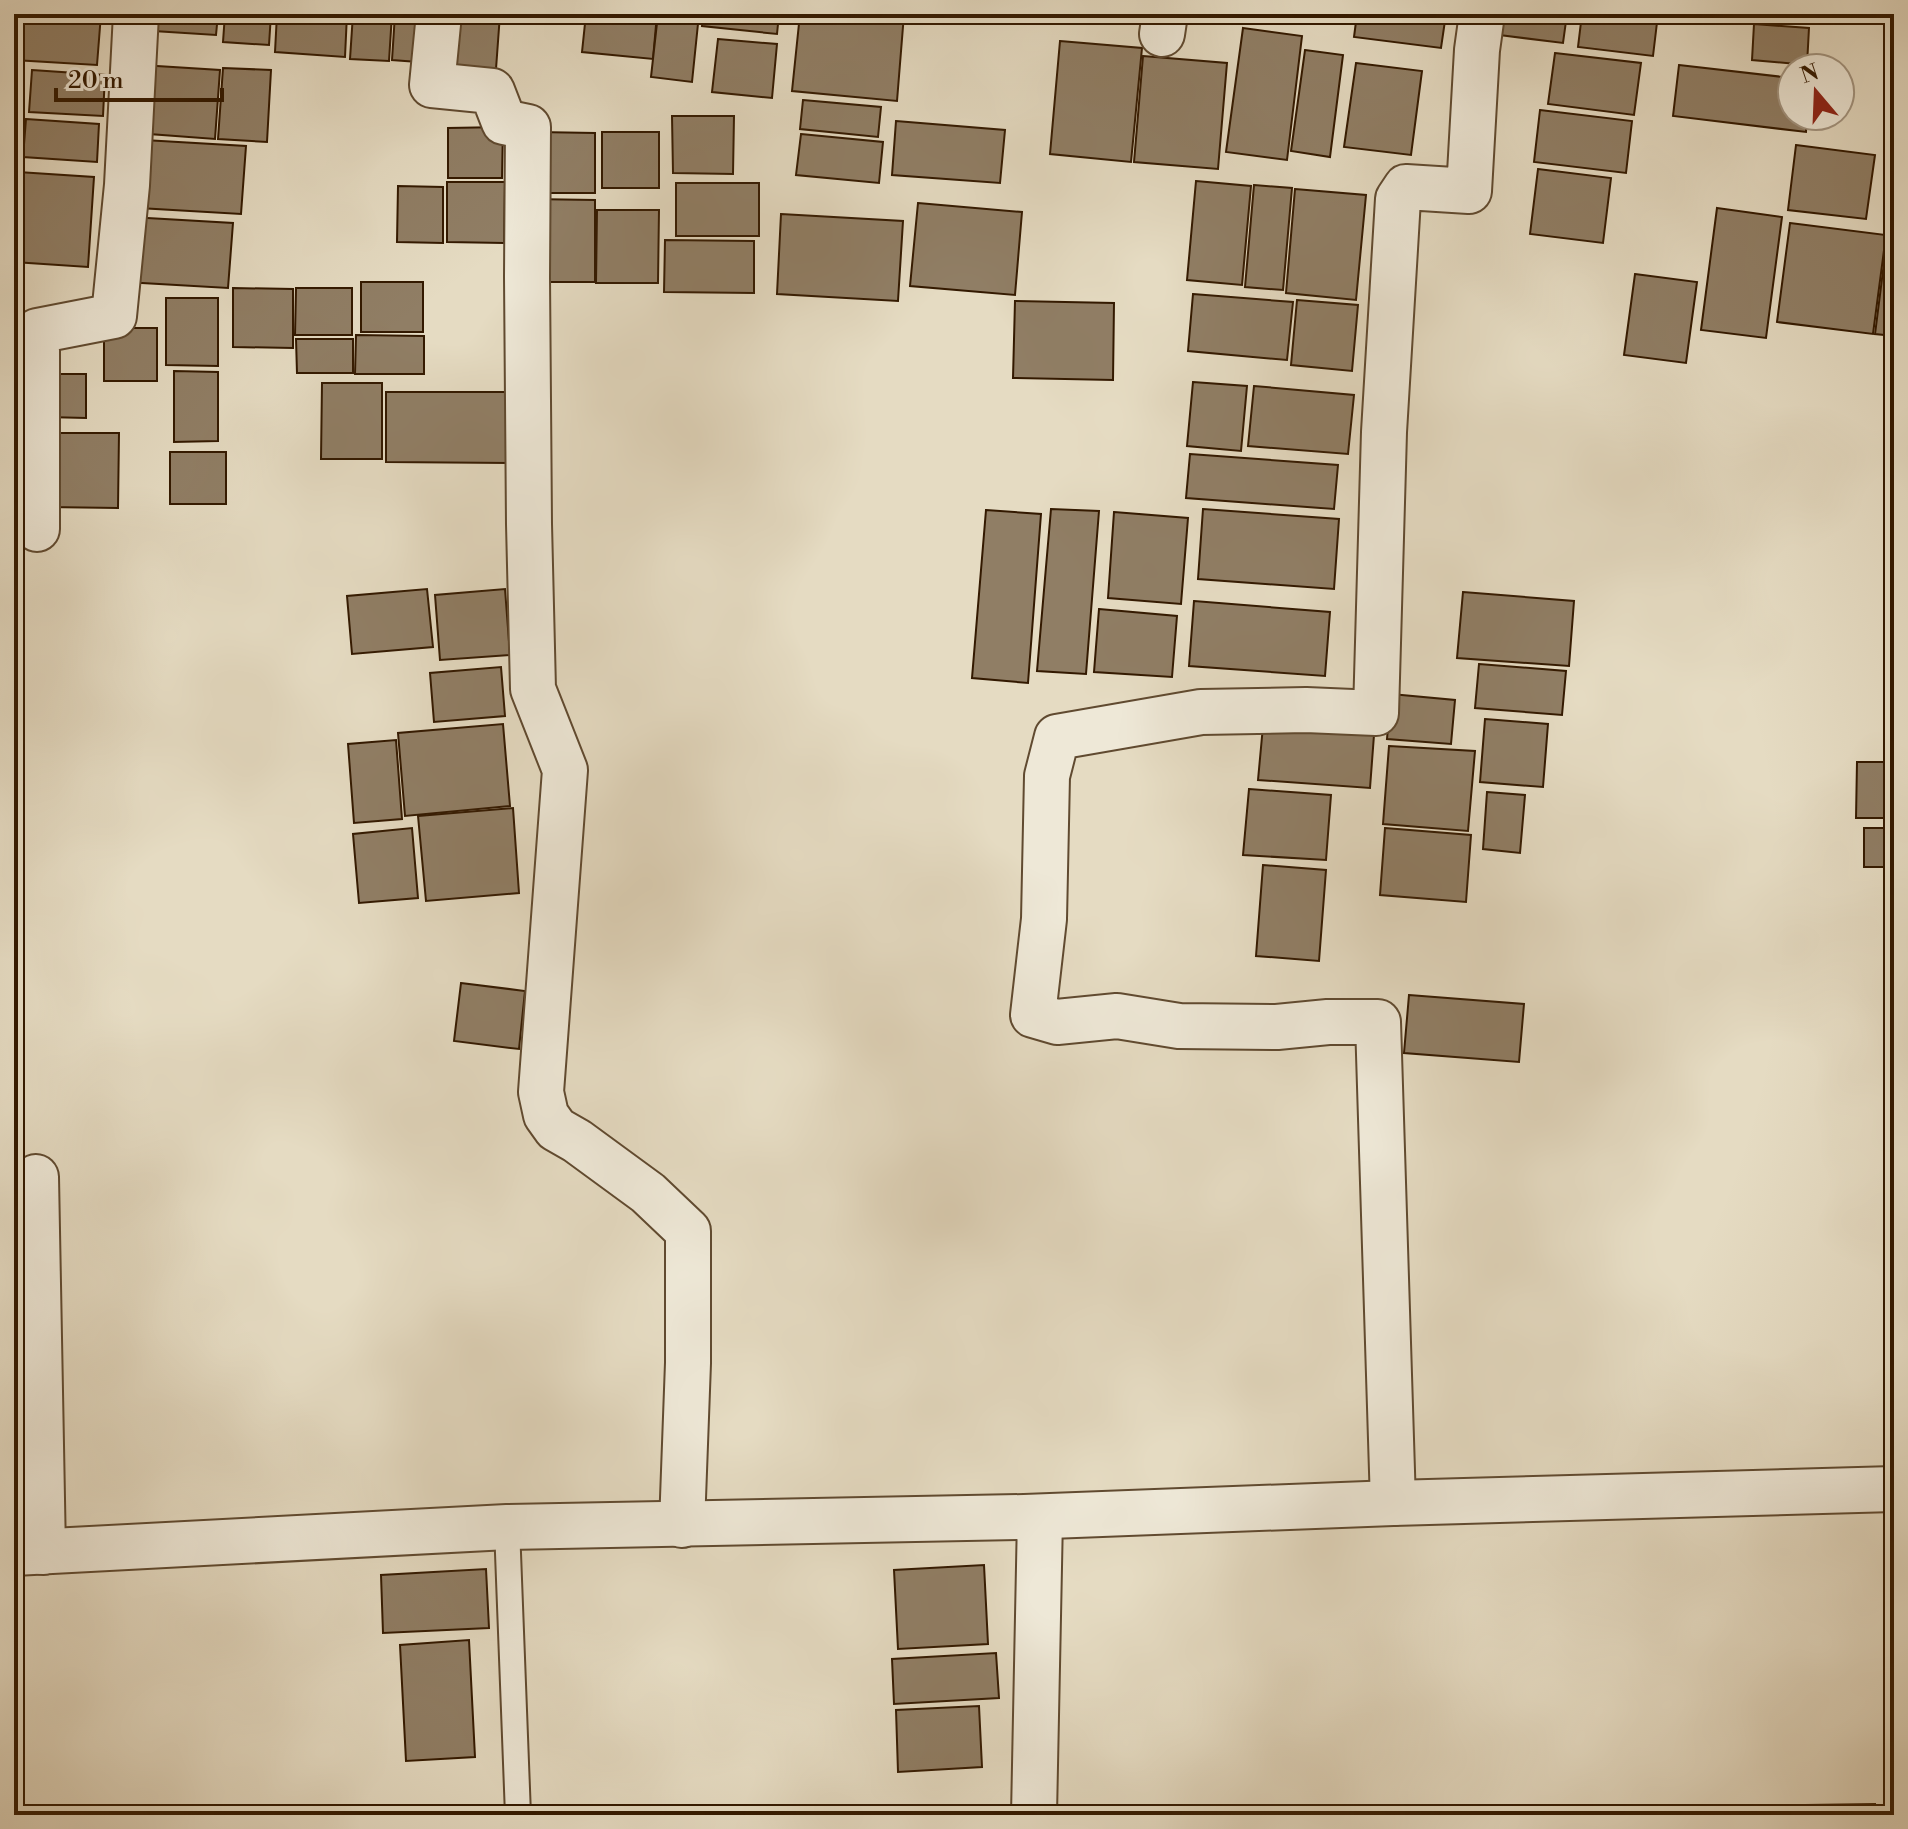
<svg xmlns="http://www.w3.org/2000/svg" width="1908" height="1829" font-family="'Libre Bodoni',serif">
<rect width="100%" height="100%" fill="#e5dbc2"/>
<filter id="stains"><feTurbulence type="fractalNoise" baseFrequency=".0025" numOctaves="4"/><feColorMatrix values="0 0 0 0 .2 0 0 0 0 .09 0 0 0 0 .02 0 0 0 .5 -.17"/></filter>
<radialGradient id="worn" r=".72"><stop offset=".6" stop-color="#630" stop-opacity="0"/><stop offset="1" stop-color="#630" stop-opacity=".3"/></radialGradient>
<g fill="#907e65" stroke="#331900" stroke-width="2">
<path d="M 14,14 L 101,14 L 97,65 L 14,60 Z"/>
<path d="M 140,14 L 218,14 L 216,35 L 138,30 Z"/>
<path d="M 225,14 L 271,14 L 269,45 L 223,42 Z"/>
<path d="M 277,14 L 347,14 L 345,57 L 275,52 Z"/>
<path d="M 353,14 L 392,14 L 389,61 L 350,59 Z"/>
<path d="M 395,14 L 434,14 L 431,63 L 392,60 Z"/>
<path d="M 440,14 L 500,14 L 496,69 L 437,66 Z"/>
<path d="M 586,14 L 657,14 L 653,59 L 582,52 Z"/>
<path d="M 658,14 L 699,14 L 692,82 L 651,77 Z"/>
<path d="M 703,14 L 779,14 L 777,34 L 702,26 Z"/>
<path d="M 800,14 L 904,14 L 897,101 L 792,91 Z"/>
<path d="M 1357,14 L 1446,14 L 1441,48 L 1354,37 Z"/>
<path d="M 1494,14 L 1567,14 L 1563,43 L 1491,34 Z"/>
<path d="M 1582,14 L 1658,14 L 1653,56 L 1578,47 Z"/>
<path d="M 1754,24 L 1809,28 L 1807,65 L 1752,60 Z"/>
<path d="M 1243,28 L 1302,36 L 1287,160 L 1226,152 Z"/>
<path d="M 718,39 L 777,44 L 772,98 L 712,92 Z"/>
<path d="M 1060,41 L 1142,48 L 1131,162 L 1050,154 Z"/>
<path d="M 1305,50 L 1343,55 L 1330,157 L 1291,151 Z"/>
<path d="M 1555,53 L 1641,63 L 1634,115 L 1548,104 Z"/>
<path d="M 1143,56 L 1227,63 L 1218,169 L 1134,162 Z"/>
<path d="M 1356,63 L 1422,71 L 1411,155 L 1344,147 Z"/>
<path d="M 14,65 L 23,66 L 17,152 L 14,152 Z"/>
<path d="M 141,65 L 220,70 L 215,139 L 136,133 Z"/>
<path d="M 1679,65 L 1792,78 L 1792,116 L 1807,116 L 1806,132 L 1673,116 Z"/>
<path d="M 223,68 L 271,70 L 267,142 L 218,139 Z"/>
<path d="M 32,70 L 105,75 L 103,116 L 29,112 Z"/>
<path d="M 803,100 L 881,107 L 878,137 L 800,129 Z"/>
<path d="M 1540,110 L 1632,121 L 1626,173 L 1534,162 Z"/>
<path d="M 672,116 L 734,116 L 733,174 L 673,173 Z"/>
<path d="M 26,119 L 99,124 L 97,162 L 23,157 Z"/>
<path d="M 896,121 L 1005,130 L 1000,183 L 892,175 Z"/>
<path d="M 503,127 L 502,178 L 448,178 L 448,128 Z"/>
<path d="M 537,132 L 595,133 L 595,193 L 537,193 Z"/>
<rect x="602" y="132" width="57" height="56"/>
<path d="M 801,134 L 883,142 L 879,183 L 796,175 Z"/>
<path d="M 144,140 L 246,146 L 241,214 L 139,208 Z"/>
<path d="M 1796,145 L 1875,155 L 1866,219 L 1788,210 Z"/>
<path d="M 1538,169 L 1611,178 L 1603,243 L 1530,234 Z"/>
<path d="M 18,172 L 94,177 L 88,267 L 14,262 L 14,227 Z"/>
<path d="M 1196,181 L 1251,186 L 1242,285 L 1187,280 Z"/>
<path d="M 447,182 L 505,182 L 504,243 L 447,242 Z"/>
<rect x="676" y="183" width="83" height="53"/>
<path d="M 1254,185 L 1292,188 L 1283,290 L 1245,287 Z"/>
<path d="M 398,186 L 443,187 L 443,243 L 397,242 Z"/>
<path d="M 1295,189 L 1366,195 L 1356,300 L 1286,293 Z"/>
<path d="M 531,199 L 595,200 L 595,282 L 530,282 Z"/>
<path d="M 918,203 L 1022,212 L 1015,295 L 910,286 Z"/>
<path d="M 1717,208 L 1782,217 L 1766,338 L 1701,330 Z"/>
<path d="M 597,210 L 659,210 L 658,283 L 596,283 Z"/>
<path d="M 781,214 L 903,221 L 898,301 L 777,294 Z"/>
<path d="M 130,217 L 233,223 L 228,288 L 125,282 Z"/>
<path d="M 1790,223 L 1886,235 L 1873,334 L 1777,322 Z"/>
<path d="M 1887,239 L 1894,240 L 1894,336 L 1875,334 Z"/>
<path d="M 665,240 L 754,241 L 754,293 L 664,292 Z"/>
<path d="M 1635,274 L 1697,282 L 1686,363 L 1624,355 Z"/>
<rect x="361" y="282" width="62" height="50"/>
<path d="M 233,288 L 293,289 L 293,348 L 233,347 Z"/>
<path d="M 296,288 L 352,288 L 352,335 L 295,335 Z"/>
<path d="M 1193,294 L 1293,302 L 1287,360 L 1188,351 Z"/>
<path d="M 166,298 L 218,298 L 218,366 L 166,365 Z"/>
<path d="M 1297,300 L 1358,305 L 1352,371 L 1291,365 Z"/>
<path d="M 1015,301 L 1114,303 L 1113,380 L 1013,378 Z"/>
<rect x="104" y="328" width="53" height="53"/>
<path d="M 356,335 L 424,336 L 424,374 L 355,374 Z"/>
<path d="M 296,339 L 353,339 L 353,373 L 297,373 Z"/>
<path d="M 174,371 L 218,372 L 218,441 L 174,442 Z"/>
<path d="M 46,374 L 86,374 L 86,418 L 46,417 Z"/>
<path d="M 1193,382 L 1247,386 L 1241,451 L 1187,446 Z"/>
<path d="M 322,383 L 382,383 L 382,459 L 321,459 Z"/>
<path d="M 1254,386 L 1354,395 L 1348,454 L 1248,446 Z"/>
<path d="M 386,392 L 513,392 L 513,463 L 386,462 Z"/>
<path d="M 46,433 L 119,433 L 118,508 L 46,507 Z"/>
<rect x="170" y="452" width="56" height="52"/>
<path d="M 1190,454 L 1338,465 L 1334,509 L 1186,498 Z"/>
<path d="M 1051,509 L 1099,511 L 1086,674 L 1037,671 Z"/>
<path d="M 1203,509 L 1339,519 L 1334,589 L 1198,579 Z"/>
<path d="M 986,510 L 1041,514 L 1028,683 L 972,678 Z"/>
<path d="M 1114,512 L 1188,518 L 1181,604 L 1108,598 Z"/>
<path d="M 427,589 L 433,647 L 352,654 L 347,596 Z"/>
<path d="M 505,589 L 510,655 L 440,660 L 435,595 Z"/>
<path d="M 1463,592 L 1574,601 L 1569,666 L 1457,658 Z"/>
<path d="M 1194,601 L 1330,612 L 1325,676 L 1189,666 Z"/>
<path d="M 1099,609 L 1177,616 L 1172,677 L 1094,672 Z"/>
<path d="M 1479,664 L 1566,671 L 1562,715 L 1475,708 Z"/>
<path d="M 501,667 L 505,716 L 434,722 L 430,673 Z"/>
<path d="M 1391,694 L 1455,700 L 1451,744 L 1387,739 Z"/>
<path d="M 1485,719 L 1548,724 L 1543,787 L 1480,782 Z"/>
<path d="M 503,724 L 510,806 L 405,816 L 398,733 Z"/>
<path d="M 1263,726 L 1374,735 L 1370,788 L 1258,780 Z"/>
<path d="M 396,740 L 402,819 L 354,823 L 348,744 Z"/>
<path d="M 1389,746 L 1475,751 L 1468,831 L 1383,824 Z"/>
<path d="M 1857,762 L 1894,762 L 1894,818 L 1856,818 Z"/>
<path d="M 1249,789 L 1331,795 L 1326,860 L 1243,855 Z"/>
<path d="M 1487,792 L 1525,795 L 1520,853 L 1483,849 Z"/>
<path d="M 513,808 L 519,893 L 426,901 L 418,816 Z"/>
<path d="M 412,828 L 418,898 L 359,903 L 353,834 Z"/>
<path d="M 1385,828 L 1471,835 L 1466,902 L 1380,895 Z"/>
<rect x="1864" y="828" width="30" height="39"/>
<path d="M 1263,865 L 1326,870 L 1319,961 L 1256,956 Z"/>
<path d="M 14,919 L 21,919 L 20,1068 L 14,1068 Z"/>
<path d="M 461,983 L 525,991 L 519,1049 L 454,1041 Z"/>
<path d="M 1409,995 L 1524,1004 L 1519,1062 L 1404,1053 Z"/>
<path d="M 984,1565 L 988,1644 L 898,1649 L 894,1570 Z"/>
<path d="M 486,1569 L 489,1628 L 383,1633 L 381,1575 Z"/>
<path d="M 469,1640 L 475,1757 L 406,1761 L 400,1645 Z"/>
<path d="M 996,1653 L 999,1698 L 894,1704 L 892,1659 Z"/>
<path d="M 979,1706 L 982,1767 L 898,1772 L 896,1710 Z"/>
<path d="M 1875,1804 L 1875,1815 L 1806,1815 L 1806,1805 Z"/>
</g>
<g fill="none" stroke-linecap="round" stroke-linejoin="round">
<g stroke="#604a30" stroke-width="28">
<path id="service" d="M 507,1527 L 518,1815"/>
</g>
<g stroke="#604a30" stroke-width="48">
<g id="minor">
<path d="M 439,14 L 432,85 L 492,91 L 504,122 L 528,127 L 527,277 L 529,524 L 533,689 L 565,770 L 541,1092 L 546,1115 L 556,1129 L 577,1141 L 648,1193 L 688,1231 L 688,1363 L 682,1525"/>
<path d="M 1162,34 L 1165,14"/>
<path d="M 37,529 L 37,331 L 114,316 L 127,185 L 136,14"/>
<path d="M 36,1177 L 43,1552"/>
<path d="M 1393,1503 L 1378,1022 L 1328,1022 L 1277,1027 L 1179,1026 L 1117,1016 L 1057,1022 L 1033,1015 L 1044,919 L 1047,776 L 1057,737 L 1201,712 L 1306,710 L 1376,713 L 1384,432 L 1398,199 L 1406,187 L 1469,191 L 1477,50 L 1482,14"/>
<path d="M 14,1553 L 507,1527 L 1024,1517 L 1393,1503 L 1894,1489"/>
<path d="M 1034,1815 L 1040,1517"/>
</g>
</g>
<use href="#service" stroke="#eee8d7" stroke-width="24"/>
<use href="#minor" stroke="#eee8d7" stroke-width="44"/>
</g>
<rect width="1908" height="1829" fill="none" stroke="#e5dbc2" stroke-width="48"/>
<rect x="16" y="16" width="1876" height="1797" fill="none" stroke="#331900" stroke-width="4"/>
<rect x="24" y="24" width="1860" height="1781" fill="none" stroke="#331900" stroke-width="2"/>
<g transform="translate(1816 92) rotate(341)"><circle r="38" fill="#eee8d7" stroke="#a39581" stroke-width="2"/>
<path d="M0-6L14 30L0 20L-14 30Z" fill="#8f2418"/>
<text y="-12" font-size="22" font-weight="bold" text-anchor="middle" fill="#331900">N</text>
</g>
<path d="M56 88v12h166v-12" fill="none" stroke="#331900" stroke-width="4"/>
<text x="68" y="88" font-size="24" fill="#331900" stroke="#eee8d7" stroke-width="6" paint-order="stroke">20 m</text>
<rect width="100%" height="100%" filter="url(#stains)"/>
<rect width="100%" height="100%" fill="url(#worn)"/>
</svg>
